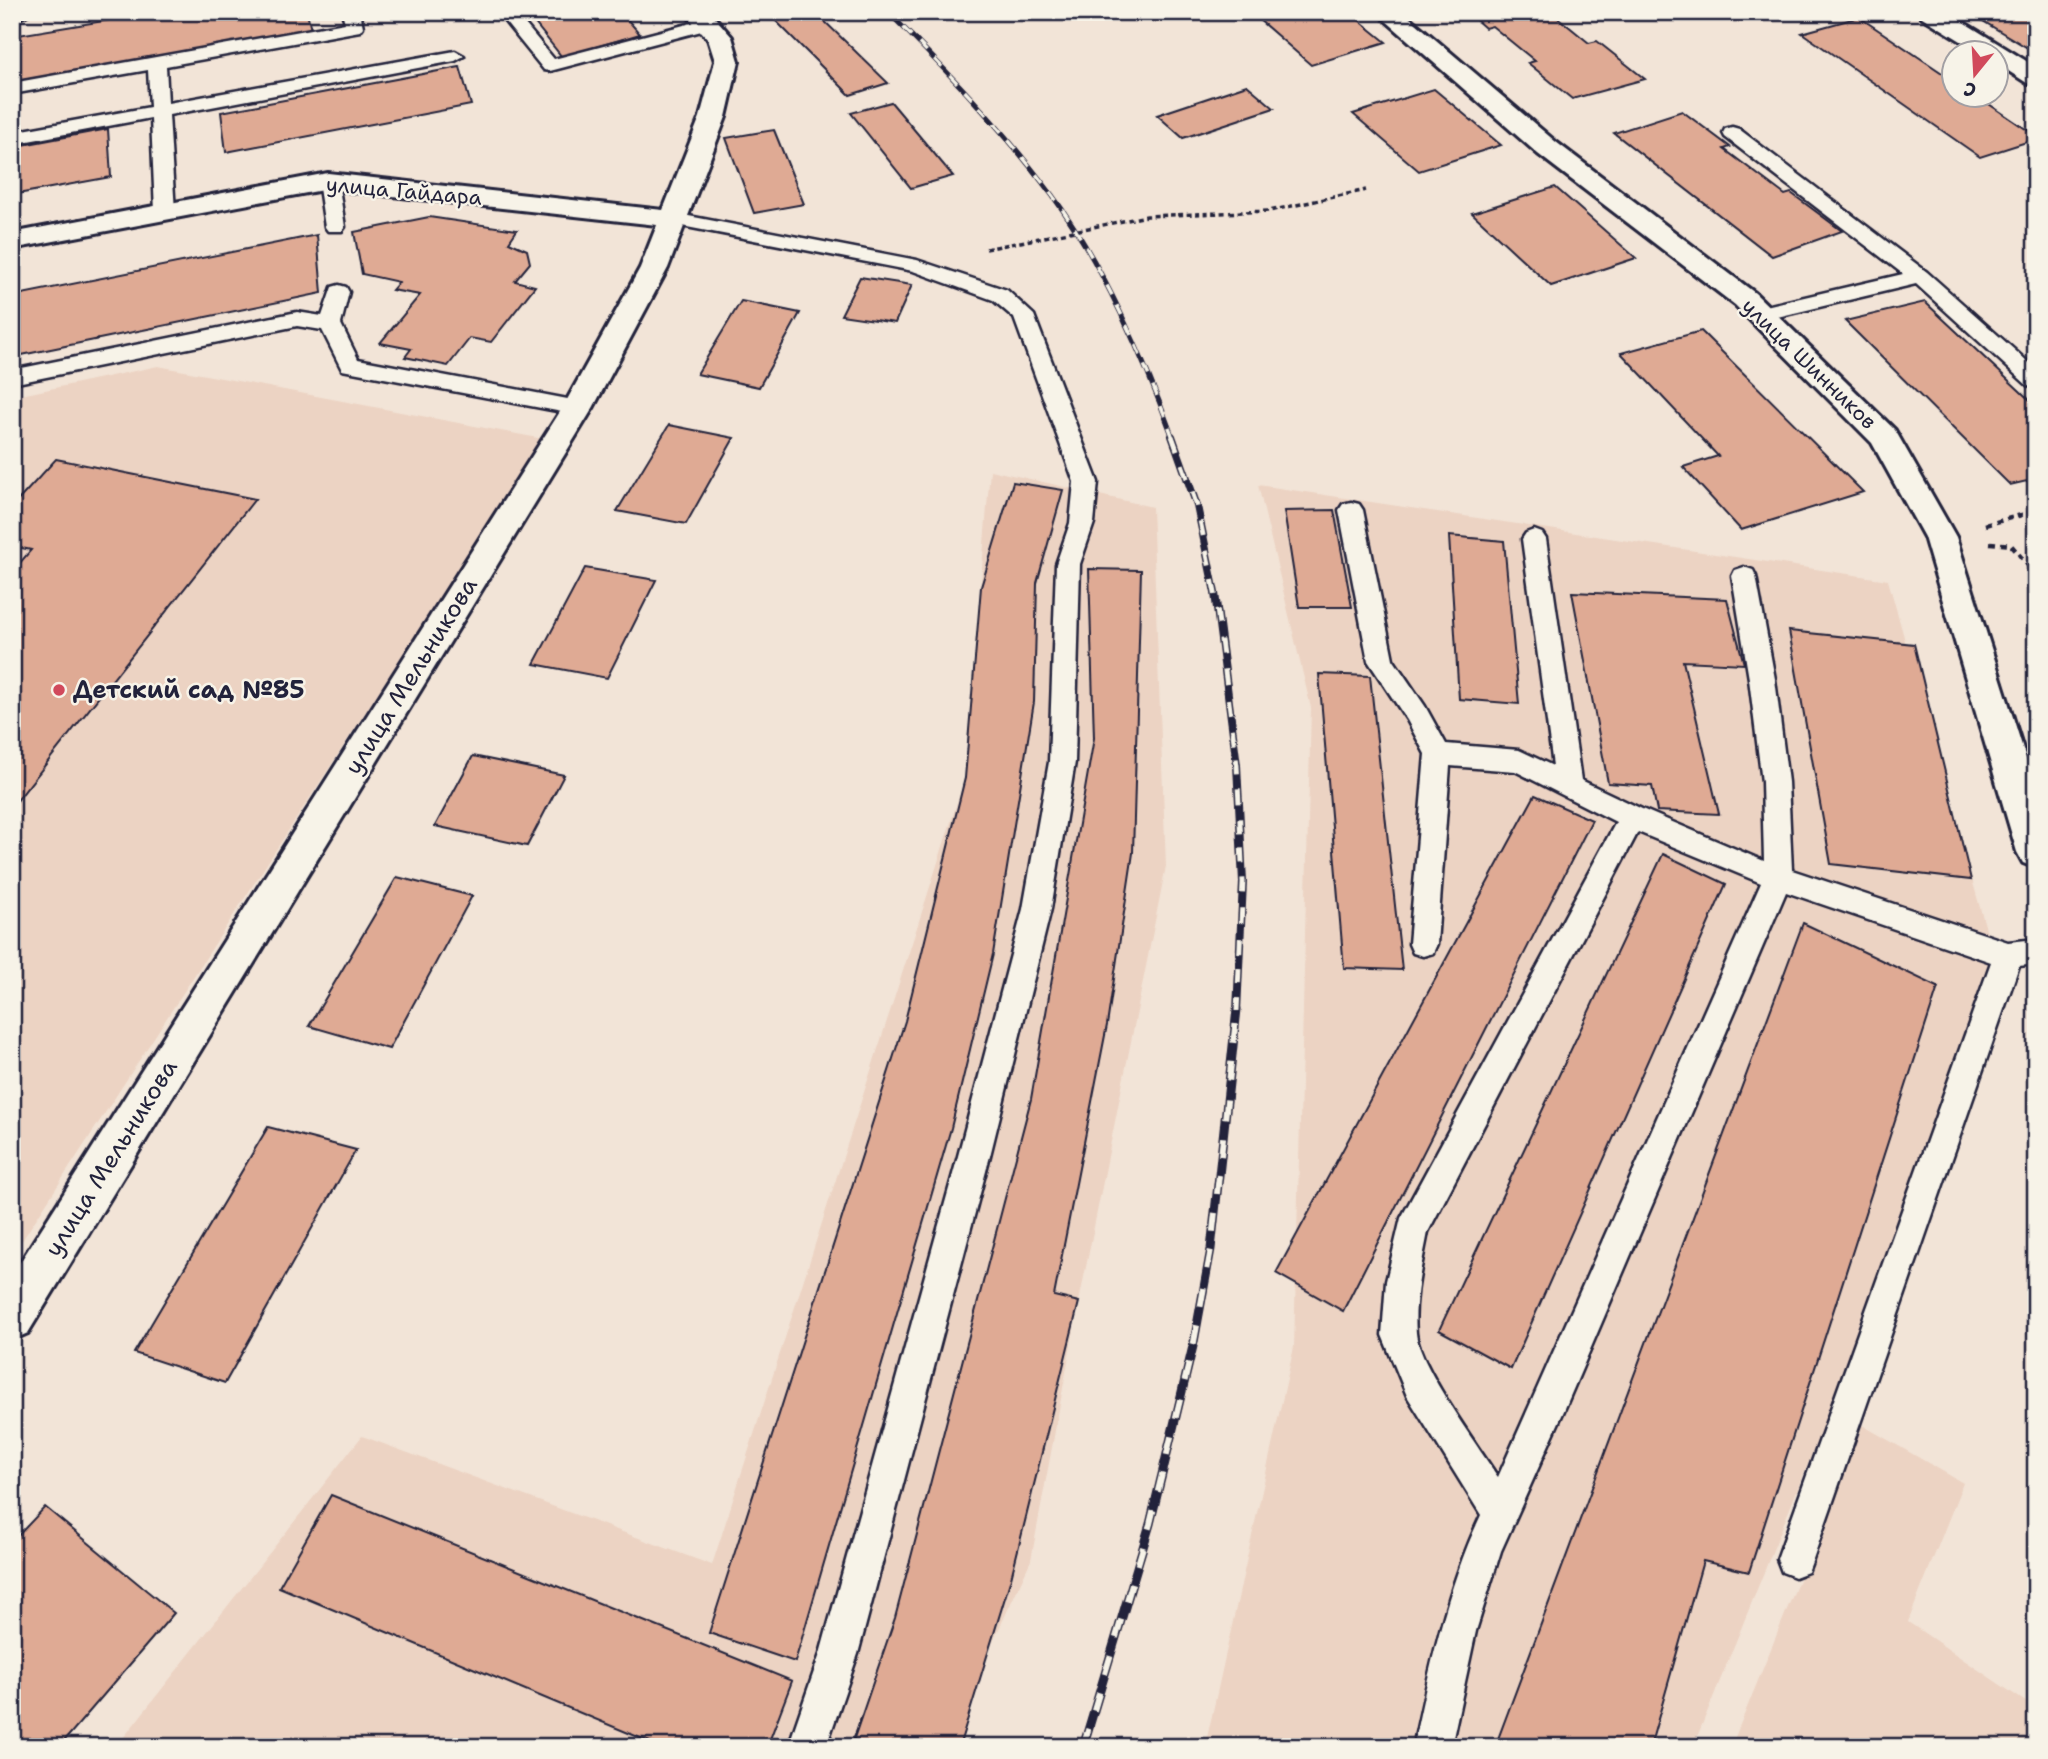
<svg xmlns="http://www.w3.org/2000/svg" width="2048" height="1759" font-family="'Shantell Sans',sans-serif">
<rect width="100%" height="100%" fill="#f2e4d7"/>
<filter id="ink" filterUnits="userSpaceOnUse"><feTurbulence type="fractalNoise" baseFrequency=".0143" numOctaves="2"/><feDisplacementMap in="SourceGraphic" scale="14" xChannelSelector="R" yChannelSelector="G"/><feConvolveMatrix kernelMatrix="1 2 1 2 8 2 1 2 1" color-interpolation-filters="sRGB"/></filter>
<g filter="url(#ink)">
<g fill="#ecd3c3">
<path d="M 158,366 L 543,439 L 12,1256 L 12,397 Z"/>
<path d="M 990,470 L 1152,507 L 1166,866 L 1079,1302 L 1031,1560 L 944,1747 L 116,1747 L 362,1436 L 712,1565 L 965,778 Z"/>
<path d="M 1258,485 L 1888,580 L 2002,986 L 1693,1747 L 1205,1747 L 1294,1347 L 1311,708 Z"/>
<path d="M 1862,1425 L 1963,1483 L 1908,1622 L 2036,1709 L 2036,1747 L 1731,1747 Z"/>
</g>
<g fill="#dfaa94" stroke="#22223b" stroke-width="2">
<path d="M 158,12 L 307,12 L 311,30 L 12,82 L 12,36 Z"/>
<path d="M 526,12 L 621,12 L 640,34 L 562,57 Z"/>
<path d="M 767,12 L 815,12 L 888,83 L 850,95 Z"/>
<path d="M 1250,12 L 1349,12 L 1386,42 L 1311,65 Z"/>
<path d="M 1467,12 L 1551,12 L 1589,43 L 1597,41 L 1645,79 L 1572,99 L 1528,63 L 1535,61 L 1492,26 L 1485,28 Z"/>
<path d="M 1968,12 L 2036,12 L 2036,53 Z"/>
<path d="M 1859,17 L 1954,81 L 1954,94 L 1974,94 L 2036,136 L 2036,139 L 1980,157 L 1802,33 Z"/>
<path d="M 460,67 L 471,105 L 226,152 L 221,112 Z"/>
<path d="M 1247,85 L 1274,108 L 1183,138 L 1157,115 Z"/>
<path d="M 1434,89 L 1501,145 L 1419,171 L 1353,114 Z"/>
<path d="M 891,102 L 953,176 L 911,188 L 851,113 Z"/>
<path d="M 1682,111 L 1730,147 L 1724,149 L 1785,195 L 1791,193 L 1842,231 L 1772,256 L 1614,133 Z"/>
<path d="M 108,129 L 111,177 L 12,195 L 12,147 Z"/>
<path d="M 774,130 L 804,204 L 754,213 L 726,138 Z"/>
<path d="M 1555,187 L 1636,258 L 1551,286 L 1472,213 Z"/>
<path d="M 429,217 L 517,230 L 509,242 L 527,250 L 530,263 L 515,281 L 535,286 L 491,342 L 470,338 L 448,366 L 405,357 L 411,349 L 380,343 L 420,295 L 392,290 L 399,282 L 362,274 L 354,232 Z"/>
<path d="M 317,235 L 322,293 L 12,357 L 12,296 Z"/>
<path d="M 860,277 L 912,285 L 895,323 L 841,315 Z"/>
<path d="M 741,301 L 800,313 L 759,387 L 697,374 Z"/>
<path d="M 1925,302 L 2036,406 L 2036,479 L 2010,485 L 1845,321 Z"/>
<path d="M 1701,331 L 1863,492 L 1741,530 L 1683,467 L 1718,456 L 1621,353 Z"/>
<path d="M 669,425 L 734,438 L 686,524 L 617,511 Z"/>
<path d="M 56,459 L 255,499 L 12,807 L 12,572 L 31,550 L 12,546 L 12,507 Z"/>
<path d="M 1013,482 L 1063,490 L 1037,583 L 1034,702 L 993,954 L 951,1128 L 795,1662 L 709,1633 L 905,1021 L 965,778 L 981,587 Z"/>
<path d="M 1334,510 L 1352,607 L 1299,607 L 1284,511 Z"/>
<path d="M 1449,536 L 1504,541 L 1519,704 L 1459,699 Z"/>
<path d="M 585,568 L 656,580 L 607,678 L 534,664 Z"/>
<path d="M 1089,569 L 1141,570 L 1133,853 L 1107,1025 L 1054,1296 L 1079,1302 L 1011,1578 L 959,1747 L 851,1747 L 895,1618 L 1031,1099 L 1094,738 Z"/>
<path d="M 1572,592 L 1727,599 L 1744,664 L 1683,661 L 1719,814 L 1657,811 L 1652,786 L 1608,783 Z"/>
<path d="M 1789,631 L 1914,644 L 1971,880 L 1831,864 Z"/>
<path d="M 1319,674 L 1370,676 L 1402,970 L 1344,968 Z"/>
<path d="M 473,756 L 564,775 L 527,846 L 435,826 Z"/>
<path d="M 1535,795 L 1592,820 L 1343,1311 L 1276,1273 Z"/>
<path d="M 1663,854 L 1726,884 L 1511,1369 L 1439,1330 Z"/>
<path d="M 397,877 L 472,896 L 389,1049 L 309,1026 Z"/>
<path d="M 1803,923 L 1938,987 L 1749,1572 L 1703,1561 L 1650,1747 L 1495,1747 Z"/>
<path d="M 268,1127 L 356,1150 L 225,1383 L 134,1353 Z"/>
<path d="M 331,1495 L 792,1681 L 767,1747 L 662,1747 L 279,1587 Z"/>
<path d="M 45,1507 L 174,1613 L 59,1747 L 12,1747 L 12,1542 Z"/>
</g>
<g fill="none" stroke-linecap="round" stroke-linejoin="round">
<g stroke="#22223b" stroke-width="5">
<g id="service">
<path d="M 12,12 L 32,12 L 12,23 Z"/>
<path d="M 342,12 L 360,12 L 363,27 L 360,31 L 166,66 L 168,103 L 455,51 L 464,56 L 455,61 L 169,115 L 175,212 L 172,216 L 158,216 L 155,212 L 151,118 L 12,144 L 12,132 L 150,107 L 148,70 L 12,94 L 12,83 L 345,23 Z"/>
<path d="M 497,12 L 515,12 L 554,59 L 707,19 L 716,24 L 713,28 L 550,71 L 544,70 Z"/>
<path d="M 1732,127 L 1739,129 L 1927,272 L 2036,369 L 2036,388 L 2028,386 L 1916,284 L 1760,321 L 1753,319 L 1749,314 L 1753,309 L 1903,274 L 1725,137 L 1723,133 L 1725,129 Z"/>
<path d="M 328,175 L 338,181 L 345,227 L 342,231 L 328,231 L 325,227 L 318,181 Z"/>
<path d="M 673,213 L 917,260 L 1007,290 L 1034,315 L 1098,482 L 1094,523 L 1080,564 L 1075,762 L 1051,909 L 990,1156 L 858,1654 L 826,1747 L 788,1747 L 820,1654 L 958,1156 L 1023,909 L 1049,762 L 1056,564 L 1070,523 L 1074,482 L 1014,318 L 993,300 L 913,271 L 666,223 L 663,219 L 666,215 Z"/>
<path d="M 339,285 L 346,287 L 349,292 L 341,324 L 358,359 L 578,401 L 586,403 L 589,408 L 586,413 L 578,415 L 342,370 L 322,330 L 297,326 L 12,384 L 12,370 L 297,312 L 322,316 L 332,287 Z"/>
<path d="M 1351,502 L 1359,504 L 1363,510 L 1393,659 L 1425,706 L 1446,744 L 1519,750 L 1553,766 L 1522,539 L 1526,533 L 1534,530 L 1542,533 L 1546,539 L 1581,780 L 1642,809 L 1764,861 L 1762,782 L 1749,679 L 1732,576 L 1735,570 L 1744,567 L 1753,570 L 1756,576 L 1775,679 L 1788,782 L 1792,870 L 2008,942 L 2036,939 L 2036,964 L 2019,966 L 1813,1559 L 1808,1572 L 1795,1577 L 1782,1572 L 1777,1559 L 1991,962 L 1786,892 L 1563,1413 L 1501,1551 L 1476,1631 L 1451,1747 L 1413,1747 C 1430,1668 1446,1589 1481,1515 L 1407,1396 L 1382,1335 L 1386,1281 L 1401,1218 L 1616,822 L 1515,771 L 1450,766 L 1437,944 L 1433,953 L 1423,956 L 1413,953 L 1409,944 L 1425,754 L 1407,720 L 1368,661 L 1339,510 L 1343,504 ZM 1638,832 L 1761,883 L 1498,1477 C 1478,1446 1419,1366 1416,1333 C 1413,1300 1422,1264 1428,1232 Z"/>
</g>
</g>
<g stroke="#22223b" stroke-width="6">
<g id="minor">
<path d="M 684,12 L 710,12 L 732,37 L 739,61 L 726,117 L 668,268 L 593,408 L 28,1333 L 12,1340 L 12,1275 L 563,407 L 640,268 L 657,225 L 328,189 L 12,249 L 12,233 L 328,173 L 663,210 L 700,117 L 715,61 L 708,39 Z"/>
<path d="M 1376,12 L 1403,12 L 1556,142 L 1755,293 L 1895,430 L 1956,537 L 2036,790 L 2036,868 L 2023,863 L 2017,852 L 1924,537 L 1872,443 L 1735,305 L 1538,154 Z"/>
<path d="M 1918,12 L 1947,12 L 2036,67 L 2036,85 L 2027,83 L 1996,63 L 1996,52 L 1979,52 L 1922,17 Z"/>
</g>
</g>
<path stroke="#22223b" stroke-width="3.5" stroke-dasharray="5 3.5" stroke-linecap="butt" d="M 986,249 L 1147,216 L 1269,211 L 1366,190"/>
<g stroke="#22223b" stroke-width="4.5" stroke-dasharray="6 5" stroke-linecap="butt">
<path d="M 1985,525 L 2036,511"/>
<path d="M 1990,543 L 2011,545 L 2036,575"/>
</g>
<use href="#service" fill="#f7f3e8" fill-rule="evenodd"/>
<use href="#minor" fill="#f7f3e8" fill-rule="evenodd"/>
<g stroke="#22223b" stroke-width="5">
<path id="rail-far2" d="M 888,12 C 946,70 1003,129 1052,195 C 1101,261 1145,361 1173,438"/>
</g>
<g stroke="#22223b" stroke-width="8">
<path id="rail-far1" d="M 1172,436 L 1197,506 L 1215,593 L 1237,765 L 1243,882 L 1237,1011"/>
</g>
<g stroke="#22223b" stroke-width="9">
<path id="rail" d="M 1083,1747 L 1150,1524 L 1194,1342 L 1211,1249 L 1237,1009"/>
</g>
<use href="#rail-far2" stroke="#f7f3e8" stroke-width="3.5" stroke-dasharray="11" stroke-linecap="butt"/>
<use href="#rail-far1" stroke="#f7f3e8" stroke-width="5" stroke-dasharray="15" stroke-linecap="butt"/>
<use href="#rail" stroke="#f7f3e8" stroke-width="6" stroke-dasharray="19" stroke-linecap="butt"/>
</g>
</g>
<circle fill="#d1495b" stroke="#f7f3e8" stroke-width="2.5" cx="59" cy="690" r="7"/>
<g text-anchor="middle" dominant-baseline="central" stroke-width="5" stroke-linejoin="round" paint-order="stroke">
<g font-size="21" fill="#22223b" stroke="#f7f3e8">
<text transform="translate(404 191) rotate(5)">улица Гайдара</text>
<text transform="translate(1809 364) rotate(44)">улица Шинников</text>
</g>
<g font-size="24" fill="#22223b" stroke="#f7f3e8">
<text transform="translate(411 676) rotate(-58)">улица Мельникова</text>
<text transform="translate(111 1158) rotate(-58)">улица Мельникова</text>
</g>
<g font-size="24" font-weight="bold" fill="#22223b" stroke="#f7f3e8" text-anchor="start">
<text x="73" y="690">Детский сад №85</text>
</g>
</g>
<rect width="2048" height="1759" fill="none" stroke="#f7f3e8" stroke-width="42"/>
<rect x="21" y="21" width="2006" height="1717" fill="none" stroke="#22223b" stroke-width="2.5" filter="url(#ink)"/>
<g transform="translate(1975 74) rotate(198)"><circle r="33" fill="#f7f3e8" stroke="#a29fa3" stroke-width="2"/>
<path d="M0-5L12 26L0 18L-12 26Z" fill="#d1495b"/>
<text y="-10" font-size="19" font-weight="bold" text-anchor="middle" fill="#22223b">С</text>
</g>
</svg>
